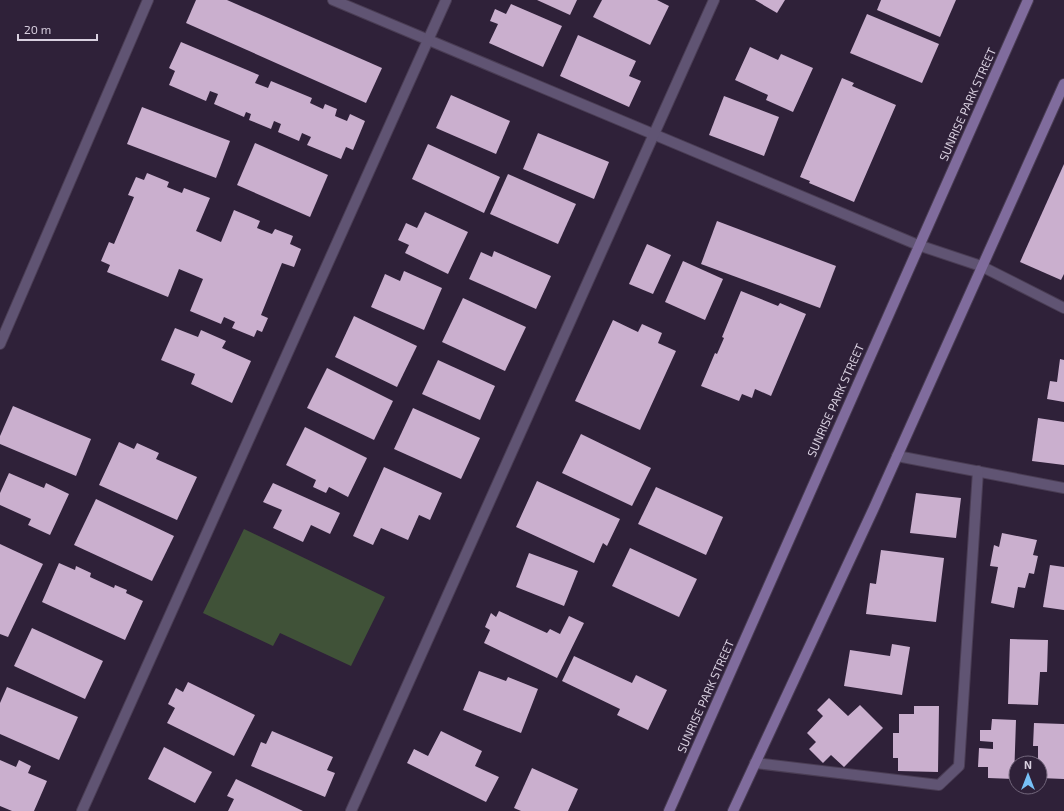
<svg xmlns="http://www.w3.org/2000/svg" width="1064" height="811" font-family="'Exo 2',sans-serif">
<rect width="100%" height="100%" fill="#2f2139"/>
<path fill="#405238" d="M 244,529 L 385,597 L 351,666 L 280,633 L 273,646 L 203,613 Z"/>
<g fill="#caafce">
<path d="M 196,0 L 227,0 L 382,68 L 366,103 L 186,23 Z"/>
<path d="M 537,0 L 577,0 L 570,15 Z"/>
<path d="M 602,0 L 657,0 L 669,6 L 650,45 L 593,17 Z"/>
<path d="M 755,0 L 785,0 L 777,13 Z"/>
<path d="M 881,0 L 956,0 L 940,37 L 877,10 Z"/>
<path d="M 511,4 L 562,26 L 543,67 L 489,43 L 498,24 L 490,21 L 495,9 L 506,14 Z"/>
<path d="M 867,14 L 939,44 L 922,83 L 850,53 Z"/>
<path d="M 578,35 L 636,61 L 629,76 L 641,81 L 629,107 L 560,76 Z"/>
<path d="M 181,42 L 259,75 L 255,83 L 268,88 L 271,81 L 312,98 L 310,103 L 323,109 L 325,104 L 337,109 L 335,116 L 347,121 L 350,114 L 365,121 L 353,150 L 346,147 L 341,159 L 307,145 L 311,137 L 302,133 L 299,141 L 278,132 L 281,124 L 274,121 L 271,129 L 249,120 L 251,114 L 246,112 L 244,117 L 214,104 L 218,94 L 210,91 L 206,101 L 169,85 L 175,71 L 169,68 Z"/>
<path d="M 750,47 L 778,60 L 781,54 L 813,68 L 793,112 L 766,100 L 768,95 L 735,80 Z"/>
<path d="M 842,78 L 854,83 L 852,86 L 896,105 L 854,202 L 809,183 L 810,181 L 800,177 Z"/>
<path d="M 451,95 L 510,121 L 496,154 L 436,128 Z"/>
<path d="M 724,96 L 779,117 L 764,156 L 709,135 Z"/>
<path d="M 142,107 L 230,141 L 216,178 L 127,144 Z"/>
<path d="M 538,133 L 609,162 L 594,199 L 523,169 Z"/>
<path d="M 255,143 L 328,175 L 310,217 L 237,185 Z"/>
<path d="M 428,144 L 500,177 L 484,213 L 412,179 Z"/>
<path d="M 1064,164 L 1064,274 L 1061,280 L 1020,262 Z"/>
<path d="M 147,173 L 169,182 L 167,187 L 182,193 L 184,188 L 210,198 L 196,231 L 221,242 L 234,210 L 260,221 L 257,228 L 272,234 L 275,229 L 293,236 L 290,244 L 301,249 L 294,267 L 282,263 L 261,315 L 268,318 L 262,332 L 257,330 L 254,337 L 232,328 L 235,322 L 224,317 L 221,324 L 190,311 L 203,279 L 179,269 L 168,297 L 107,272 L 110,265 L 101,261 L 109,242 L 114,244 L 134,197 L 128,195 L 136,177 L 144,180 Z"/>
<path d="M 508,174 L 576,204 L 558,244 L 490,214 Z"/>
<path d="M 425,212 L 468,232 L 448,274 L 405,253 L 409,245 L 398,240 L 406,223 L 417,228 Z"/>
<path d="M 717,221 L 836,266 L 820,308 L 701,264 Z"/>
<path d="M 647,244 L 671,255 L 653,294 L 629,284 Z"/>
<path d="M 494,251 L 551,276 L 536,309 L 469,279 L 481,252 L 492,257 Z"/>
<path d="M 683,261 L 723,279 L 705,320 L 665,302 Z"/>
<path d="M 404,271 L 442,288 L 424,330 L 371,307 L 385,274 L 400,281 Z"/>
<path d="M 741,291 L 778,306 L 780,303 L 806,314 L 771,396 L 755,389 L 752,398 L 742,394 L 739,401 L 701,386 L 715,353 L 717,354 L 724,338 L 722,337 Z"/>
<path d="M 463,298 L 526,327 L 505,371 L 442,342 Z"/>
<path d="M 354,316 L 417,346 L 397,387 L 335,357 Z"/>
<path d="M 613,320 L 638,332 L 642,324 L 662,333 L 658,343 L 676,351 L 640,430 L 575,401 Z"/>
<path d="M 175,328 L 198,337 L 201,330 L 226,341 L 222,348 L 251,361 L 232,403 L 191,384 L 195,374 L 161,360 Z"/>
<path d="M 1060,359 L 1064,360 L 1064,402 L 1047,399 L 1050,381 L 1057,382 Z"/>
<path d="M 438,360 L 495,386 L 480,420 L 422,394 Z"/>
<path d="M 327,368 L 393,401 L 374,440 L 307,408 Z"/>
<path d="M 13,406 L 91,439 L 76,476 L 0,444 L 0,436 Z"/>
<path d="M 413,408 L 480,438 L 461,479 L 394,449 Z"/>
<path d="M 1038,418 L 1064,422 L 1064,465 L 1032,461 Z"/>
<path d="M 305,427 L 367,458 L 348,497 L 329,487 L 326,493 L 313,487 L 316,480 L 286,465 Z"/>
<path d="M 581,434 L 651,468 L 632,506 L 562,473 Z"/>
<path d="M 119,442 L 134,449 L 137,443 L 159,453 L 156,459 L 197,477 L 177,520 L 99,485 Z"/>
<path d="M 384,467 L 442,493 L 430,520 L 419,515 L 408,540 L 381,528 L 373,545 L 353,536 Z"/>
<path d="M 9,473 L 44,488 L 46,483 L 69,494 L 50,535 L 28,525 L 31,519 L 0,505 L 0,493 Z"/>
<path d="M 537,481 L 620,519 L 607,546 L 603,543 L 594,563 L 516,527 Z"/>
<path d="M 273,483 L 340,513 L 330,534 L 311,525 L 303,542 L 273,528 L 282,510 L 263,502 Z"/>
<path d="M 656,487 L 723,517 L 706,555 L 638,524 Z"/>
<path d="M 916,493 L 961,498 L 956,538 L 910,533 Z"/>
<path d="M 96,499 L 174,536 L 152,581 L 74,545 Z"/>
<path d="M 1002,533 L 1037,540 L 1033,555 L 1038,556 L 1034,574 L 1029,573 L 1025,588 L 1018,587 L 1014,608 L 991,603 L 998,567 L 990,566 L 994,545 L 999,547 Z"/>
<path d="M 0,544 L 43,564 L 8,637 L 0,634 Z"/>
<path d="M 630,548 L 697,579 L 679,617 L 612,586 Z"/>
<path d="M 881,550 L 944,558 L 936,622 L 866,614 L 870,583 L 876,584 Z"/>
<path d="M 529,553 L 578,571 L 564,606 L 516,587 Z"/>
<path d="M 59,563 L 75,570 L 76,566 L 91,573 L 90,577 L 114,588 L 115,585 L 127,590 L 126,593 L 143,601 L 125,640 L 42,602 Z"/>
<path d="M 1050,565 L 1064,567 L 1064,610 L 1043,607 Z"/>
<path d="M 499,611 L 547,633 L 550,629 L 560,634 L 569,616 L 584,623 L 557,678 L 484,643 L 490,630 L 485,627 L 491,613 L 496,617 Z"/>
<path d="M 32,628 L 103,661 L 85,699 L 14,666 Z"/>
<path d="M 1010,639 L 1048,640 L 1047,672 L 1040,672 L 1038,705 L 1008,704 Z"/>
<path d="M 892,644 L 910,647 L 902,695 L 844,686 L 850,650 L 890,656 Z"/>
<path d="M 574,656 L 632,683 L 636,675 L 667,690 L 648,730 L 617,715 L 620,709 L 562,681 Z"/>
<path d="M 479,671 L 506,681 L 508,677 L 538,689 L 521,733 L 463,710 Z"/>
<path d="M 188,682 L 255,715 L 234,756 L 167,723 L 175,708 L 168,704 L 176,688 L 183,692 Z"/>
<path d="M 7,687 L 78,717 L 59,760 L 0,734 L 0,703 Z"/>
<path d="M 829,698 L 848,716 L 860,705 L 883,728 L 844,767 L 831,755 L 823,763 L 809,749 L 816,742 L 807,733 L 823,716 L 817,710 Z"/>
<path d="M 914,706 L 939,706 L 938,772 L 898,771 L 898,758 L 893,758 L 893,733 L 899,733 L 899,714 L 914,714 Z"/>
<path d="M 992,719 L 1016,720 L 1014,779 L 988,778 L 988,767 L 978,767 L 979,748 L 993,749 L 993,742 L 980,741 L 980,730 L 991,730 Z"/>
<path d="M 1034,723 L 1064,724 L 1064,779 L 1040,778 L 1040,763 L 1032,763 L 1032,758 L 1038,758 L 1038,746 L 1033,746 Z"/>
<path d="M 272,731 L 333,757 L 327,770 L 335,773 L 325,797 L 251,766 L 261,742 L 266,744 Z"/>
<path d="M 441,731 L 482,751 L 475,766 L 499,777 L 486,802 L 407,763 L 414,749 L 428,756 Z"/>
<path d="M 164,747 L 212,772 L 195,803 L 148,779 Z"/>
<path d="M 0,760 L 16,767 L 19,760 L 31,766 L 28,773 L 47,781 L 34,811 L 12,811 L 0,806 Z"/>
<path d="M 532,768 L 578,789 L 568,811 L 521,811 L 514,808 Z"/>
<path d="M 236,779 L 303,811 L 228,811 L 234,799 L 227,796 Z"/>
</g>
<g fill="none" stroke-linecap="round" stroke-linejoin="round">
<g stroke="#4a3d54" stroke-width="12">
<g id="minor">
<path d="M 333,0 L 918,245 L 981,266 L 1064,308"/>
<path d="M 0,344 L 148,0"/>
<path d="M 897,456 L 1064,488"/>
<path d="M 755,763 L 939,785 L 959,766 L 978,471"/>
<path d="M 82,811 L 446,0"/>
<path d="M 351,811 L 714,0"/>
</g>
</g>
<g stroke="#4a3d54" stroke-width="12">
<g id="secondary">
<path d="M 669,811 L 1028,0"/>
<path d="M 733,811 L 873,510 L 1064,84"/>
</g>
</g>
<use href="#minor" stroke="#605473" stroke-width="10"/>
<use href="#secondary" stroke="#806c9d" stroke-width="10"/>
</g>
<g text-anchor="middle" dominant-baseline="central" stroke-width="4" stroke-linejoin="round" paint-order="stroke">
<g font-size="12" fill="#d9d0e0" stroke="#2f2139">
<text transform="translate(967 104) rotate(-66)">SUNRISE PARK STREET</text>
<text transform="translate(835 400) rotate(-66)">SUNRISE PARK STREET</text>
<text transform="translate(705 696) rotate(-66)">SUNRISE PARK STREET</text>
</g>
</g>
<g transform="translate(1028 775)"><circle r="19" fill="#2f2139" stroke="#73677c"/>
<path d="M0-3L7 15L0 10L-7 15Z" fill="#77c0f7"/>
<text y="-6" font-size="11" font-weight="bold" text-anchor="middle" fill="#d9d0e0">N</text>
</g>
<path d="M18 34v6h79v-6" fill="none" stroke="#d9d0e0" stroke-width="2"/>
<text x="24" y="34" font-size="12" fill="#d9d0e0" stroke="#2f2139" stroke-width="3" paint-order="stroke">20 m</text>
</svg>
